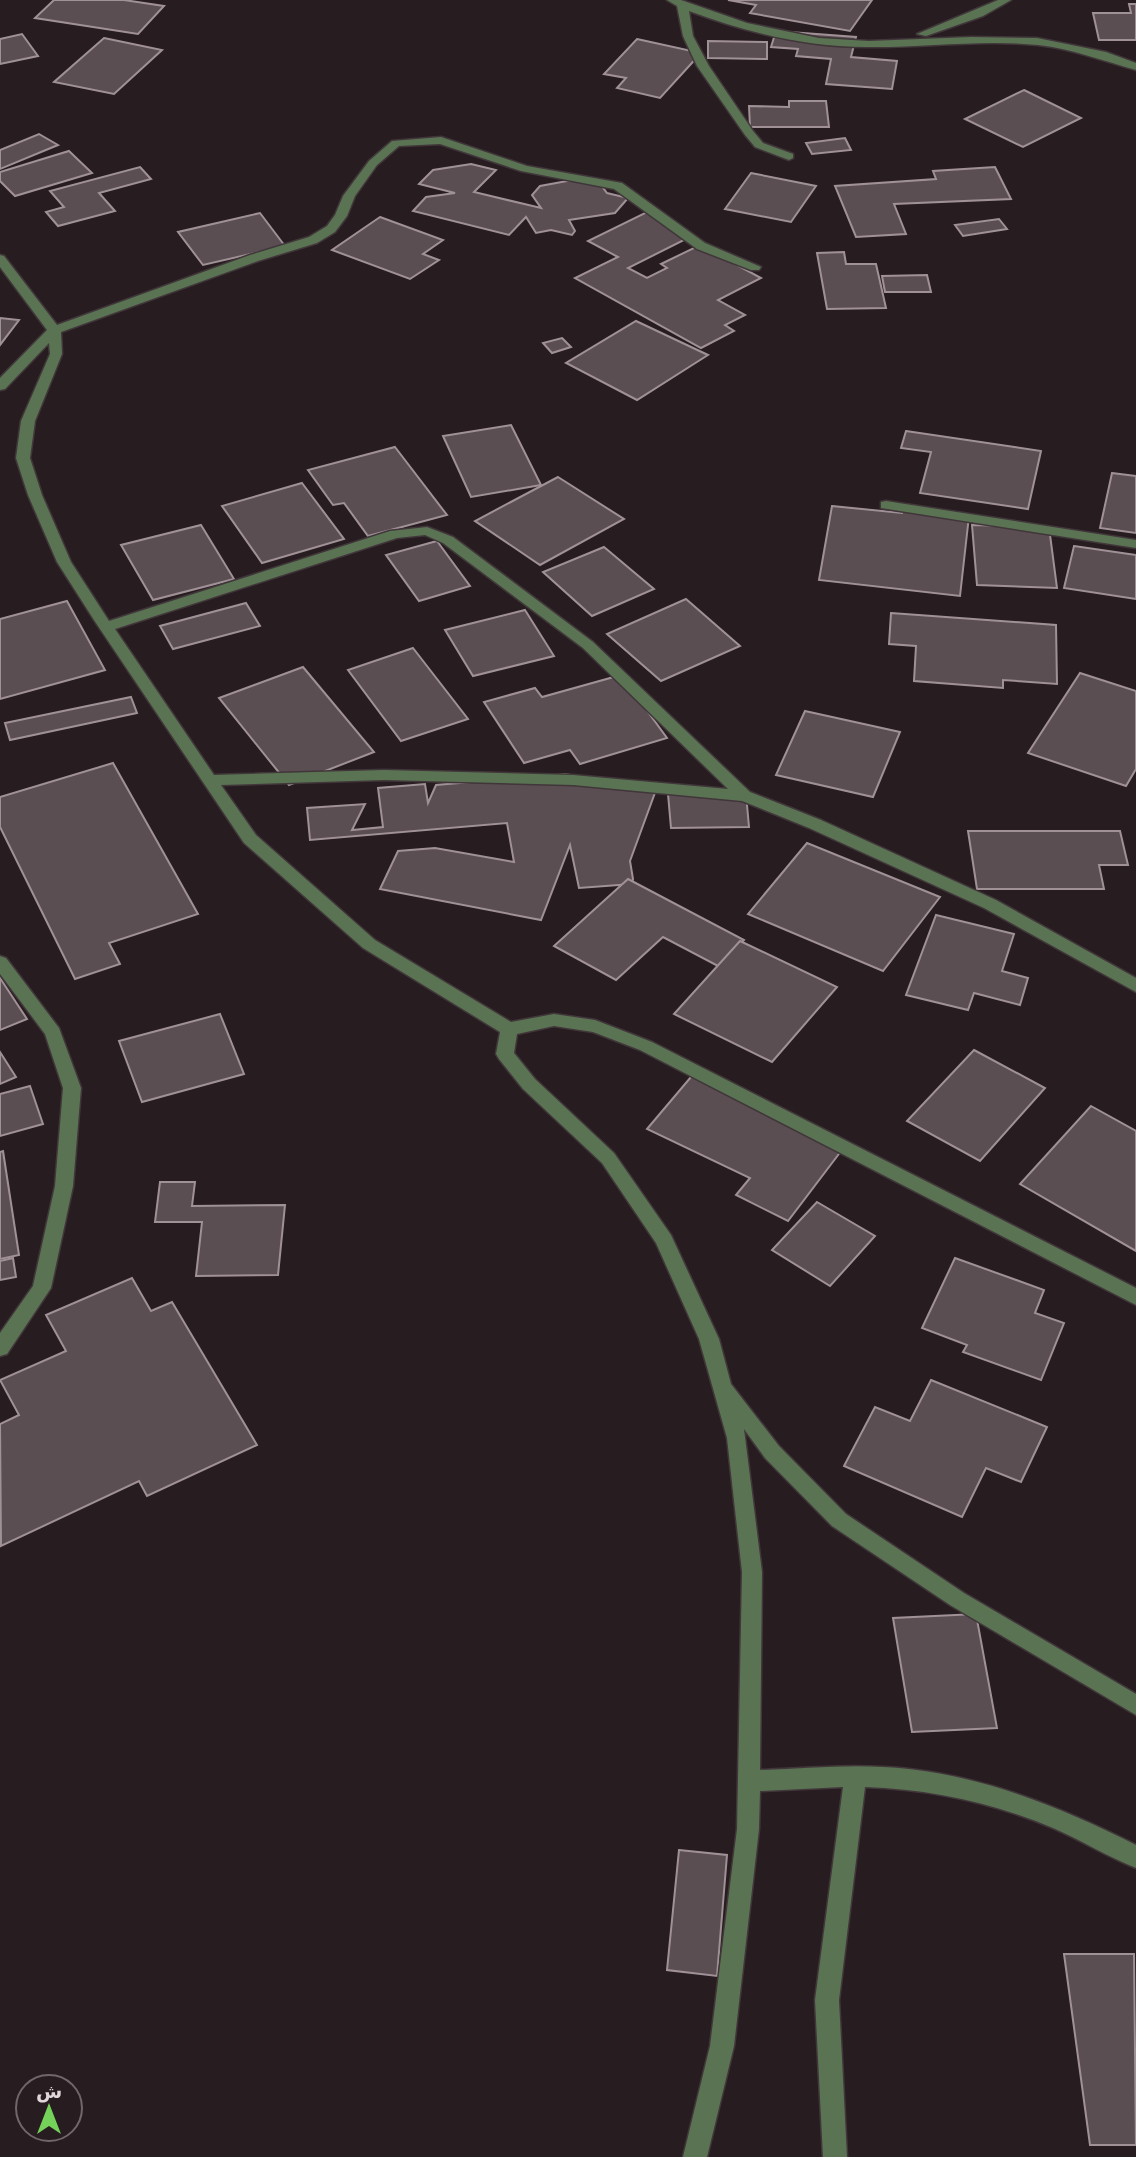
<svg xmlns="http://www.w3.org/2000/svg" width="1136" height="2157" font-family="'DejaVu Sans',Cairo,sans-serif">
<rect width="100%" height="100%" fill="#271c20"/>
<g fill="#5b4e53" stroke="#a09196" stroke-width="2">
<path d="M 54,0 L 124,0 L 164,6 L 138,34 L 35,18 Z"/>
<path d="M 728,0 L 872,0 L 850,31 L 750,13 L 756,5 Z"/>
<path d="M 1129,4 L 1136,4 L 1136,40 L 1099,40 L 1093,13 L 1131,13 Z"/>
<path d="M 776,31 L 856,37 L 851,57 L 897,61 L 892,89 L 826,84 L 831,59 L 796,56 L 798,49 L 771,47 Z"/>
<path d="M 22,34 L 38,56 L 0,64 L 0,39 Z"/>
<path d="M 104,38 L 162,50 L 114,94 L 54,82 Z"/>
<path d="M 637,39 L 701,53 L 660,98 L 617,88 L 626,78 L 604,74 Z"/>
<path d="M 708,41 L 767,42 L 767,59 L 708,58 Z"/>
<path d="M 1024,90 L 1081,118 L 1023,147 L 965,119 Z"/>
<path d="M 789,101 L 826,101 L 829,127 L 750,127 L 749,106 L 789,107 Z"/>
<path d="M 39,134 L 58,145 L 0,169 L 0,150 Z"/>
<path d="M 845,138 L 851,150 L 812,154 L 806,143 Z"/>
<path d="M 69,151 L 92,173 L 15,196 L 0,181 L 0,172 Z"/>
<path d="M 471,164 L 496,170 L 474,192 L 541,208 L 532,195 L 540,186 L 578,179 L 601,185 L 607,193 L 628,198 L 615,213 L 569,220 L 575,231 L 572,235 L 551,230 L 536,233 L 526,217 L 509,235 L 413,211 L 426,197 L 455,193 L 419,184 L 433,170 Z"/>
<path d="M 140,167 L 151,179 L 99,193 L 115,211 L 58,226 L 46,212 L 64,207 L 50,191 Z"/>
<path d="M 995,167 L 1011,199 L 894,204 L 906,234 L 856,237 L 835,186 L 936,179 L 933,171 Z"/>
<path d="M 751,173 L 816,186 L 791,222 L 725,209 Z"/>
<path d="M 647,212 L 692,236 L 628,268 L 647,278 L 667,268 L 661,264 L 700,245 L 761,278 L 718,300 L 745,315 L 725,325 L 734,331 L 701,348 L 575,278 L 618,257 L 588,241 Z"/>
<path d="M 260,213 L 285,246 L 203,265 L 178,232 Z"/>
<path d="M 380,217 L 443,240 L 423,254 L 439,260 L 410,279 L 332,250 Z"/>
<path d="M 999,219 L 1007,229 L 963,236 L 955,225 Z"/>
<path d="M 844,252 L 846,264 L 876,264 L 886,308 L 827,309 L 817,253 Z"/>
<path d="M 927,275 L 931,292 L 885,292 L 882,276 Z"/>
<path d="M 0,318 L 19,320 L 0,345 Z"/>
<path d="M 636,321 L 708,355 L 637,400 L 566,363 Z"/>
<path d="M 562,338 L 571,347 L 552,353 L 543,343 Z"/>
<path d="M 511,425 L 541,485 L 471,497 L 443,436 Z"/>
<path d="M 906,431 L 1041,451 L 1028,509 L 920,493 L 931,452 L 901,448 Z"/>
<path d="M 395,447 L 447,515 L 368,536 L 344,503 L 333,505 L 308,470 Z"/>
<path d="M 1112,473 L 1136,476 L 1136,533 L 1100,528 Z"/>
<path d="M 558,477 L 624,519 L 540,565 L 475,521 Z"/>
<path d="M 302,483 L 344,539 L 262,563 L 222,506 Z"/>
<path d="M 832,506 L 902,513 L 903,509 L 969,516 L 960,596 L 819,580 Z"/>
<path d="M 201,525 L 234,579 L 153,600 L 121,545 Z"/>
<path d="M 972,525 L 1049,527 L 1057,588 L 977,585 Z"/>
<path d="M 437,541 L 470,586 L 419,601 L 386,555 Z"/>
<path d="M 1074,546 L 1136,555 L 1136,599 L 1064,588 Z"/>
<path d="M 604,547 L 654,589 L 592,616 L 543,572 Z"/>
<path d="M 686,599 L 740,646 L 661,681 L 607,634 Z"/>
<path d="M 67,601 L 105,670 L 0,699 L 0,619 Z"/>
<path d="M 246,603 L 260,626 L 173,649 L 160,626 Z"/>
<path d="M 525,610 L 554,656 L 473,676 L 445,630 Z"/>
<path d="M 891,613 L 1056,625 L 1057,684 L 1003,680 L 1003,688 L 914,681 L 916,646 L 889,644 Z"/>
<path d="M 413,648 L 468,719 L 401,741 L 348,670 Z"/>
<path d="M 303,667 L 374,752 L 289,785 L 219,698 Z"/>
<path d="M 1080,673 L 1136,691 L 1136,769 L 1126,786 L 1028,753 Z"/>
<path d="M 621,675 L 667,738 L 580,764 L 570,750 L 524,763 L 484,702 L 535,688 L 542,697 Z"/>
<path d="M 131,697 L 137,713 L 10,740 L 5,723 Z"/>
<path d="M 805,711 L 900,732 L 873,797 L 776,775 Z"/>
<path d="M 113,763 L 198,914 L 109,943 L 120,964 L 75,979 L 0,827 L 0,797 Z"/>
<path d="M 565,774 L 656,790 L 630,861 L 633,879 L 632,884 L 579,888 L 570,845 L 541,920 L 380,889 L 398,851 L 435,848 L 514,862 L 507,823 L 310,840 L 307,808 L 365,804 L 352,830 L 383,827 L 378,788 L 425,784 L 428,803 L 436,785 Z"/>
<path d="M 668,794 L 746,794 L 749,827 L 671,828 Z"/>
<path d="M 968,831 L 1120,831 L 1128,865 L 1099,865 L 1104,889 L 977,889 Z"/>
<path d="M 807,843 L 940,897 L 883,971 L 748,914 Z"/>
<path d="M 628,879 L 744,940 L 718,966 L 663,937 L 616,980 L 554,946 Z"/>
<path d="M 936,915 L 1014,934 L 1002,971 L 1028,978 L 1020,1005 L 974,993 L 968,1010 L 906,995 Z"/>
<path d="M 740,941 L 837,987 L 772,1062 L 674,1014 Z"/>
<path d="M 0,978 L 27,1019 L 0,1030 Z"/>
<path d="M 220,1014 L 244,1074 L 142,1102 L 119,1041 Z"/>
<path d="M 974,1050 L 1045,1088 L 980,1161 L 907,1121 Z"/>
<path d="M 0,1052 L 16,1077 L 0,1084 Z"/>
<path d="M 696,1071 L 848,1142 L 788,1221 L 736,1195 L 750,1178 L 647,1129 Z"/>
<path d="M 30,1086 L 43,1124 L 0,1136 L 0,1094 Z"/>
<path d="M 1091,1106 L 1136,1131 L 1136,1251 L 1020,1184 Z"/>
<path d="M 3,1151 L 19,1255 L 0,1259 L 0,1152 Z"/>
<path d="M 160,1182 L 195,1182 L 192,1206 L 285,1205 L 278,1275 L 196,1276 L 202,1222 L 155,1222 Z"/>
<path d="M 817,1202 L 875,1236 L 830,1286 L 772,1250 Z"/>
<path d="M 13,1258 L 16,1277 L 0,1280 L 0,1261 Z"/>
<path d="M 955,1258 L 1044,1290 L 1035,1313 L 1064,1323 L 1041,1380 L 963,1352 L 967,1345 L 922,1328 Z"/>
<path d="M 132,1278 L 151,1311 L 172,1302 L 257,1445 L 147,1496 L 139,1481 L 1,1546 L 0,1424 L 19,1415 L 0,1380 L 66,1351 L 46,1315 Z"/>
<path d="M 931,1380 L 1047,1427 L 1021,1482 L 986,1468 L 962,1517 L 844,1466 L 875,1407 L 910,1421 Z"/>
<path d="M 976,1614 L 997,1728 L 912,1732 L 893,1618 Z"/>
<path d="M 679,1850 L 727,1855 L 717,1976 L 667,1970 Z"/>
<path d="M 1064,1954 L 1134,1954 L 1136,2145 L 1090,2145 Z"/>
</g>
<g fill="none" stroke-linecap="round" stroke-linejoin="round">
<g stroke="#41363a" stroke-width="3">
<g id="minor">
<path d="M 667,0 L 681,0 L 747,23 L 819,38 L 869,41 L 971,37 L 1037,38 L 1106,52 L 1136,63 L 1136,70 C 1103,61 1073,49 1038,45 C 981,39 923,48 866,47 C 805,47 745,32 689,11 L 693,36 L 709,66 L 753,131 L 763,143 L 793,154 L 793,158 L 789,160 L 755,147 L 745,135 L 697,66 L 683,36 L 677,6 Z"/>
<path d="M 998,0 L 1011,0 L 983,16 L 926,36 L 917,34 Z"/>
<path d="M 441,137 L 527,166 L 622,183 L 705,243 L 761,267 L 759,270 L 751,270 L 697,249 L 614,189 L 521,171 L 440,144 L 399,146 L 377,165 L 355,196 L 347,216 L 335,232 L 317,243 L 258,261 L 61,332 L 62,354 L 35,421 L 30,458 L 42,495 L 71,562 L 109,621 L 390,531 L 427,527 L 453,537 L 593,642 L 750,792 L 821,820 L 996,900 L 1136,978 L 1136,992 L 984,908 L 809,828 L 742,801 L 573,785 L 384,780 L 221,785 L 256,835 L 375,940 L 511,1022 L 554,1014 L 595,1020 L 652,1042 L 1136,1288 L 1136,1305 L 640,1050 L 593,1032 L 554,1026 L 517,1034 L 514,1053 L 535,1079 L 614,1153 L 671,1235 L 719,1339 L 731,1384 L 779,1446 L 846,1514 L 964,1593 L 1136,1694 L 1136,1715 L 950,1605 L 832,1526 L 765,1458 L 744,1429 L 762,1572 L 760,1770 C 809,1768 860,1763 909,1769 C 989,1778 1065,1809 1136,1845 L 1136,1868 C 1108,1857 1081,1840 1053,1828 C 993,1803 930,1789 865,1787 L 839,2000 L 847,2157 L 823,2157 L 815,2000 L 843,1787 L 760,1791 L 759,1829 L 734,2046 L 707,2157 L 683,2157 L 710,2046 L 737,1829 L 742,1572 L 727,1438 L 699,1339 L 656,1243 L 602,1163 L 523,1089 L 499,1059 L 496,1054 L 500,1032 L 363,948 L 244,843 L 94,620 L 57,562 L 28,495 L 16,458 L 21,421 L 50,354 L 49,343 L 5,389 L 0,390 L 0,378 L 47,330 L 0,267 L 0,255 L 4,256 L 57,325 L 250,255 L 309,237 L 327,226 L 335,215 L 343,196 L 369,161 L 392,141 ZM 425,535 L 443,543 L 583,648 L 728,789 L 573,775 L 384,770 L 214,775 L 115,629 L 397,538 Z"/>
<path d="M 886,501 L 1136,540 L 1136,548 L 881,508 L 881,502 Z"/>
<path d="M 0,956 L 6,958 L 59,1028 L 81,1088 L 73,1186 L 51,1288 L 7,1354 L 0,1356 L 0,1333 L 33,1286 L 55,1186 L 63,1088 L 45,1034 L 0,974 Z"/>
</g>
</g>
<use href="#minor" fill="#597353" fill-rule="evenodd"/>
</g>
<g transform="translate(49 2108)"><circle r="33" fill="#271c20" stroke="#71676a" stroke-width="2"/>
<path d="M0-5L12 26L0 18L-12 26Z" fill="#74d25b"/>
<text y="-10" font-size="19" font-weight="bold" text-anchor="middle" fill="#dfd7da">ش</text>
</g>
</svg>
